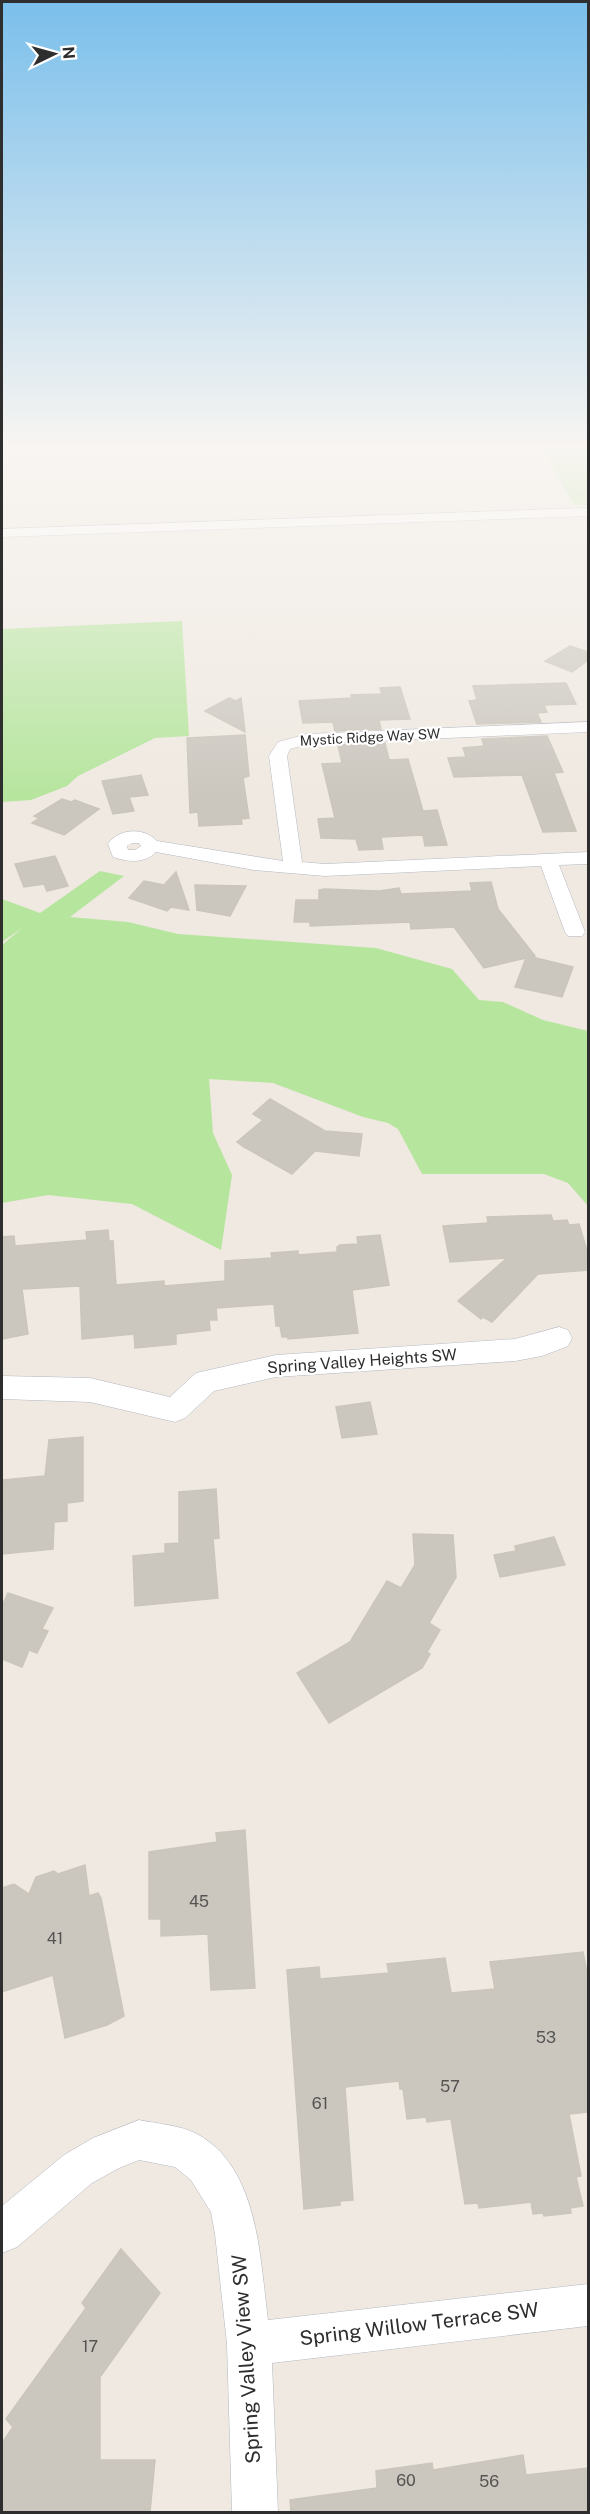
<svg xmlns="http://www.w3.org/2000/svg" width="590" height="2514" font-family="'Public Sans',sans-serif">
<rect width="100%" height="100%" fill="#efe9e1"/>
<g fill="#b6e59e">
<path d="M 540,445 L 588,445 L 588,505 L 574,505 Z"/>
<path d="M 182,621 L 189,736 L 155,738 L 78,776 L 67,786 L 31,800 L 2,802 L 2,629 Z"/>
<path d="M 100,871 L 124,876 L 70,917 L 128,922 L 178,934 L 376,948 L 452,969 L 479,1000 L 503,1002 L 543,1020 L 588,1031 L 588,1206 L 568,1183 L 544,1174 L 422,1174 L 398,1129 L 388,1123 L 363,1117 L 273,1083 L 209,1079 L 213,1133 L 232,1175 L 221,1250 L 132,1204 L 48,1195 L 2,1203 L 2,945 L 22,928 L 2,942 L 2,899 L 40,913 Z"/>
</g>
<g fill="#cbc7bf" stroke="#cbc5ba" stroke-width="1.5">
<path d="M 570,646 L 588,652 L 588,660 L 572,672 L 545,661 Z"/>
<path d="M 566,683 L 576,704 L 544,705 L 547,712 L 537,713 L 541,722 L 477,724 L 469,701 L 477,700 L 473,686 Z"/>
<path d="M 400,687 L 410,719 L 379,720 L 381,729 L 335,731 L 333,722 L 303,723 L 299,701 L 352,698 L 351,695 L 382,694 L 380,688 Z"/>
<path d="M 229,698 L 236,701 L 241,698 L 245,732 L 205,711 Z"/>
<path d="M 245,735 L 249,776 L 243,778 L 249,818 L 241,819 L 242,824 L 199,826 L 198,812 L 190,813 L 187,738 Z"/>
<path d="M 547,736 L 563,772 L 554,773 L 576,831 L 543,832 L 522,775 L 454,777 L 448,758 L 466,757 L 463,748 L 484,746 L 482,739 Z"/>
<path d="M 385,743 L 389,760 L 408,759 L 423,811 L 437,810 L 447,845 L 425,846 L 423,835 L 381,837 L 383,849 L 359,850 L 356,839 L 321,838 L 318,819 L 335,818 L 322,764 L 342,763 L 338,745 Z"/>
<path d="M 141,775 L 148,795 L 129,797 L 134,811 L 113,814 L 102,781 Z"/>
<path d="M 62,799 L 71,802 L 75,800 L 99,809 L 64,835 L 32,823 L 39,818 L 34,816 Z"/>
<path d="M 55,856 L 68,886 L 47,891 L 44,884 L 24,887 L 15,864 Z"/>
<path d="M 176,872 L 189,910 L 171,907 L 167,911 L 129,898 L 144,881 L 164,885 Z"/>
<path d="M 491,882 L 498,909 L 535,956 L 532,957 L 573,967 L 562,997 L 515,987 L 526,958 L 484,968 L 454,927 L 411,929 L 410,922 L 310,926 L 310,922 L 294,922 L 296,900 L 319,900 L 319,890 L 324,889 L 379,891 L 399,888 L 401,894 L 472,891 L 470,883 Z"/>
<path d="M 195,885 L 246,886 L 230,916 L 197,910 Z"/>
<path d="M 270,1099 L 325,1131 L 362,1134 L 359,1156 L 315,1151 L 292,1174 L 244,1147 L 237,1142 L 263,1120 L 253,1114 Z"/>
<path d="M 551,1215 L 553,1221 L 567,1220 L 569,1225 L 579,1224 L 588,1254 L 588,1270 L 538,1274 L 492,1322 L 483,1317 L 481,1319 L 458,1301 L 507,1258 L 450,1262 L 443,1226 L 488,1223 L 487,1217 Z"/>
<path d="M 108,1230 L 109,1241 L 113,1241 L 116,1285 L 164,1281 L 164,1286 L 225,1281 L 225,1261 L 272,1258 L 271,1253 L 298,1251 L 298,1255 L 337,1252 L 337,1247 L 340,1245 L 358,1244 L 357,1237 L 380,1235 L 389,1285 L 352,1290 L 358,1333 L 288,1339 L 288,1337 L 282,1337 L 280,1326 L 276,1326 L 274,1304 L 216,1308 L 217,1320 L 209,1320 L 210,1330 L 176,1334 L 176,1344 L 135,1348 L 134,1334 L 82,1339 L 80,1286 L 22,1289 L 28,1334 L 2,1339 L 2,1237 L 14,1236 L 15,1246 L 87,1240 L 86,1232 Z"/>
<path d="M 370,1402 L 377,1434 L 342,1438 L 336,1407 Z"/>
<path d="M 83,1437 L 83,1501 L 67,1503 L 67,1521 L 54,1522 L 53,1549 L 2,1554 L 3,1480 L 45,1476 L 49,1440 Z"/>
<path d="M 216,1489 L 219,1538 L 213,1539 L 218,1598 L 135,1606 L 133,1556 L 165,1553 L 165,1544 L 179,1543 L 179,1492 Z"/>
<path d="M 413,1534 L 453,1535 L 456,1577 L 429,1623 L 440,1630 L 427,1652 L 430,1654 L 422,1668 L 329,1723 L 297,1673 L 350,1642 L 387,1581 L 401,1588 L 415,1565 Z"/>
<path d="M 554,1537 L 565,1565 L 500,1577 L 494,1555 L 516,1551 L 515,1546 Z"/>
<path d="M 8,1593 L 53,1608 L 42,1629 L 48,1631 L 37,1653 L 29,1650 L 22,1667 L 2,1659 L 2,1606 Z"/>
<path d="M 245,1830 L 255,1988 L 211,1990 L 208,1934 L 161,1936 L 161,1919 L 149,1919 L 149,1852 L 217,1842 L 216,1833 Z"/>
<path d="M 85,1865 L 89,1896 L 98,1893 L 101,1898 L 124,2016 L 107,2025 L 65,2038 L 53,1975 L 2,1992 L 2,1888 L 14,1884 L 29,1894 L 36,1877 L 54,1871 L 58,1874 Z"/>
<path d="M 583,1952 L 588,1978 L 588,2112 L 569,2114 L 581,2176 L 576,2177 L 583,2206 L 570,2208 L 571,2213 L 544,2216 L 543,2213 L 533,2214 L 531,2202 L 479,2208 L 478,2203 L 465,2204 L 451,2119 L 427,2122 L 426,2117 L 407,2119 L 403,2089 L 400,2089 L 399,2081 L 345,2087 L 353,2200 L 340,2201 L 340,2205 L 304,2209 L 287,1970 L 319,1967 L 320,1979 L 389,1973 L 387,1964 L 445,1958 L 451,1993 L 495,1989 L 490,1962 Z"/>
<path d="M 121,2249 L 160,2293 L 100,2377 L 100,2460 L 155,2460 L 150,2512 L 2,2512 L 2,2443 L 13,2427 L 6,2419 L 86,2308 L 82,2303 Z"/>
<path d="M 523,2455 L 526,2475 L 588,2468 L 588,2512 L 291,2512 L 290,2500 L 377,2488 L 376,2471 L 432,2463 L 433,2470 Z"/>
</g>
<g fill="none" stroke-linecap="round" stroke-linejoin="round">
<g stroke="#b4b7c1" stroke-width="1">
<g id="minor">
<path d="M 588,508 L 588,516 L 2,537 L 2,529 Z"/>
<path d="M 588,722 L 588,732 L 308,744 L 290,749 L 287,756 L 302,862 L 325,864 L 588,852 L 588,864 L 559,865 L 585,932 L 582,936 L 568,936 L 565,932 L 541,866 L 325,876 L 254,870 L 156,852 C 144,864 128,862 113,857 L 108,844 C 119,828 144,827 157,841 L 283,861 L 269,756 L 278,742 L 307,734 ZM 132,843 L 139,843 L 141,846 L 135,850 L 128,850 L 127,846 Z"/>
<path d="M 559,1327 L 568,1330 L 572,1338 L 568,1346 L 542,1356 L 515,1361 L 276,1377 L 214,1391 L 185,1418 L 175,1422 L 90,1402 L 2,1399 L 2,1376 L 90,1378 L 170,1397 L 196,1373 L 276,1355 L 515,1339 Z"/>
<path d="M 139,2120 C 158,2124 180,2125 197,2134 C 259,2167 260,2260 268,2320 L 588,2284 L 588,2326 L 272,2363 L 278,2512 L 232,2512 L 227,2344 L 215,2234 L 211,2212 L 191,2180 L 175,2167 L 139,2160 L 119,2168 L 92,2183 L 17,2247 L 2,2253 L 2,2206 L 64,2155 L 93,2138 Z"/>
</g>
</g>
<use href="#minor" fill="#fff" fill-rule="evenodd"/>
</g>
<linearGradient id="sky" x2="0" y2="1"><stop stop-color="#7abfeb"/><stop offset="0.56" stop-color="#f8f5f2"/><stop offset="1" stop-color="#f8f5f2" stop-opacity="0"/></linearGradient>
<rect width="590" height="797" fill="url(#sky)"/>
<g text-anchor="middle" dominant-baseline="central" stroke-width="4.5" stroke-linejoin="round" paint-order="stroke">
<g font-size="14" fill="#2e2e2e" stroke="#fff">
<text transform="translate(370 737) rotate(-3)">Mystic Ridge Way SW</text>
</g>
<g font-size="16" fill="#2e2e2e" stroke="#fff">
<text transform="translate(362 1361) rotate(-4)">Spring Valley Heights SW</text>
</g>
<g font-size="16" fill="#555452">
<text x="199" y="1901">45</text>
<text x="55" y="1938">41</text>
<text x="546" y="2037">53</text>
<text x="450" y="2086">57</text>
<text x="320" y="2103">61</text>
<text x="90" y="2346">17</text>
<text x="406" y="2480">60</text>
<text x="489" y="2481">56</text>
</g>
<g font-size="20" fill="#2e2e2e" stroke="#fff">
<text transform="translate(419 2324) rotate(-7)">Spring Willow Terrace SW</text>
<text transform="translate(246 2359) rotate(-94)">Spring Valley View SW</text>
</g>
</g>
<rect width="590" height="2514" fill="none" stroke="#2e2e2e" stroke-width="6"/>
<g transform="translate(54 54) rotate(85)" stroke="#ffffff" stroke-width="4.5" paint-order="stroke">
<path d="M0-4.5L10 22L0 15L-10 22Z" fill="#2e2e2e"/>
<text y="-9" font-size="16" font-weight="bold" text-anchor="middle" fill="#2e2e2e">N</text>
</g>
</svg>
